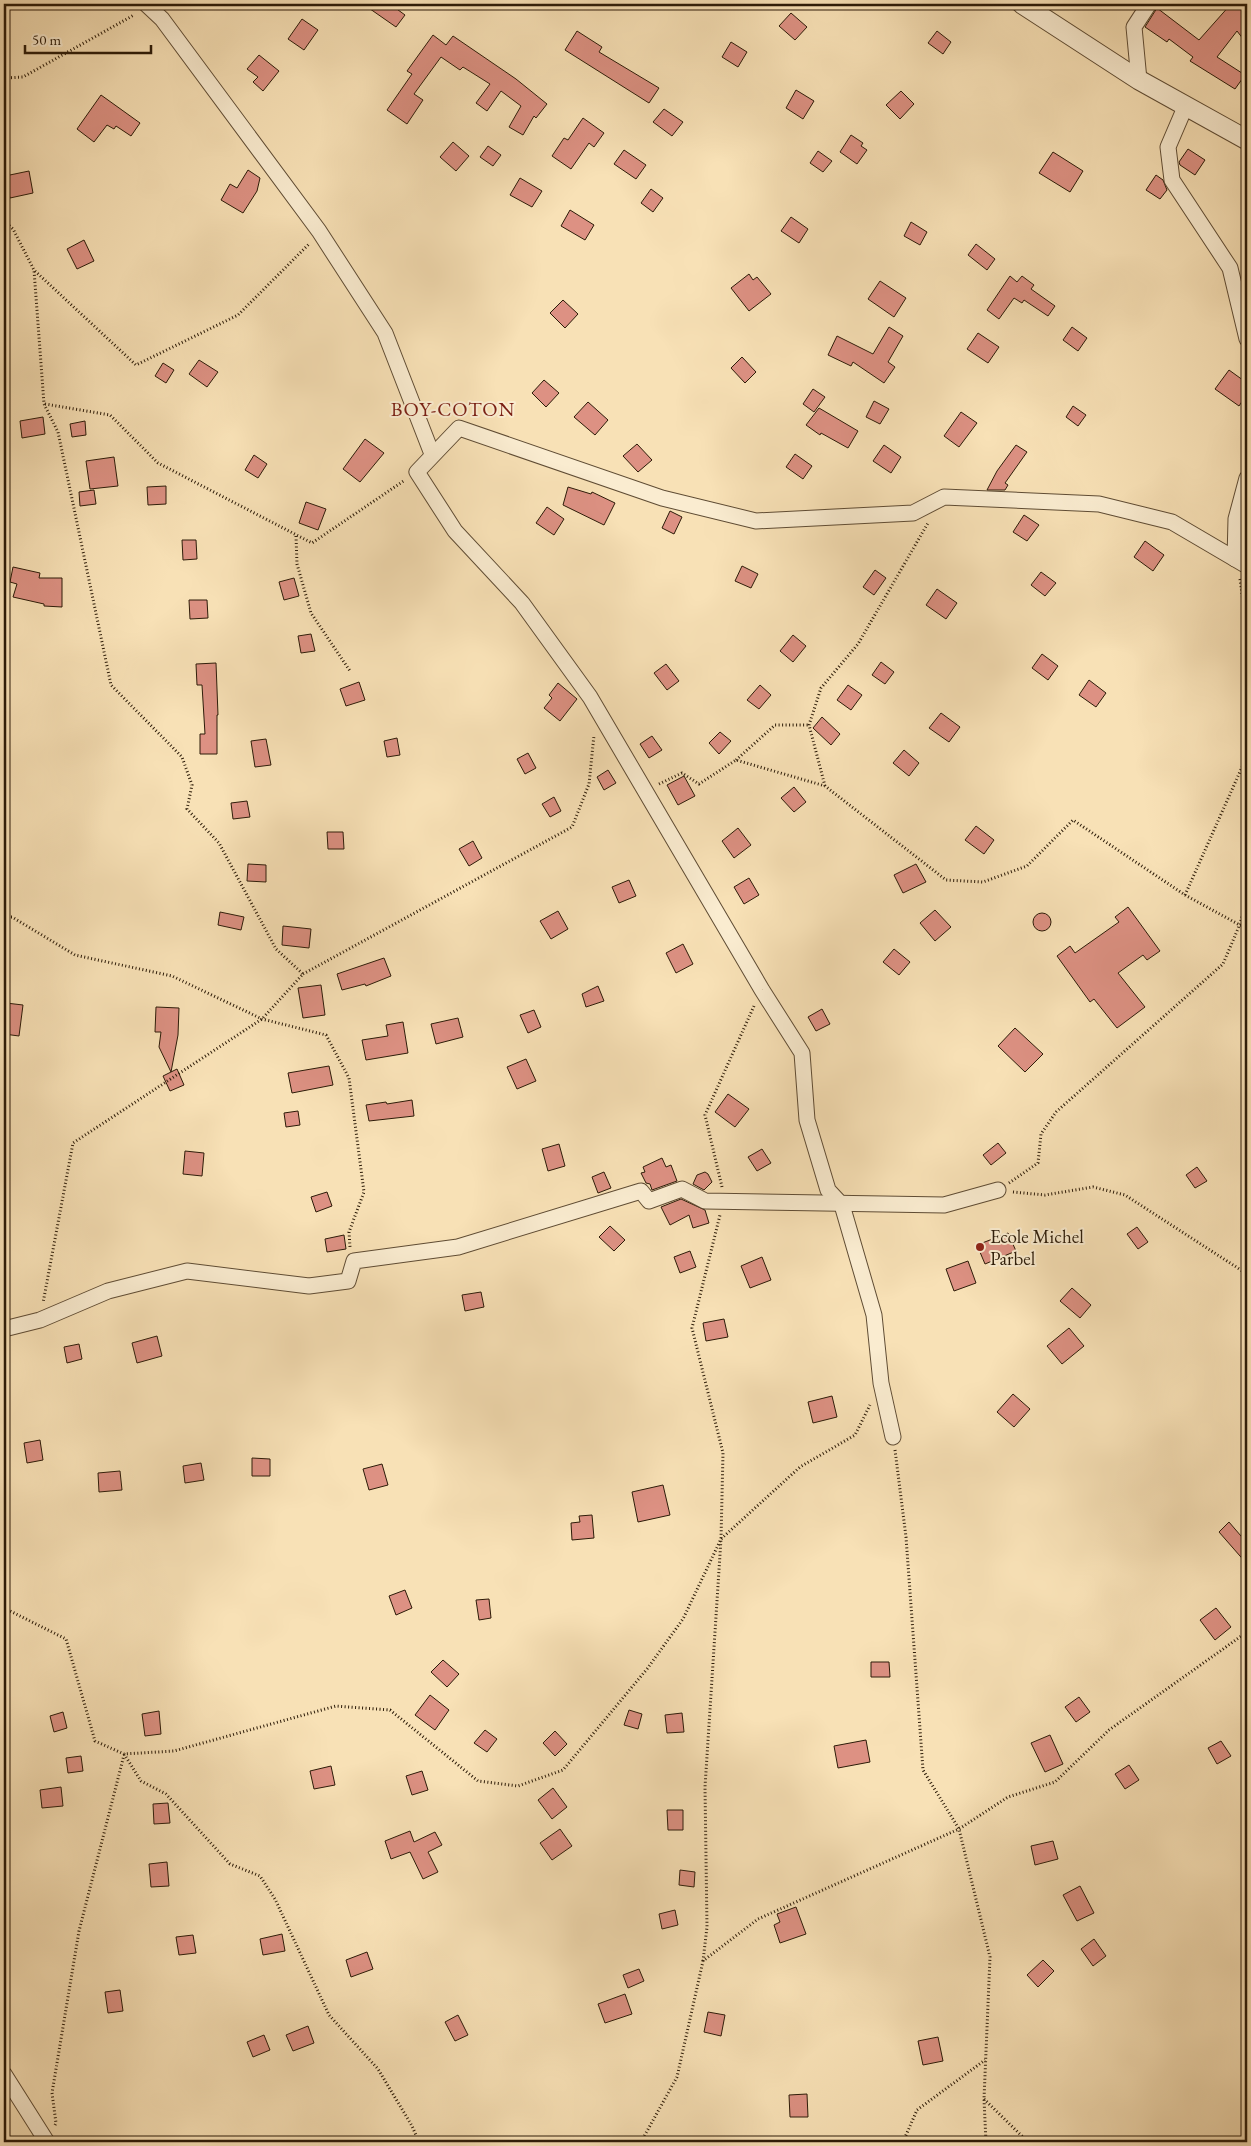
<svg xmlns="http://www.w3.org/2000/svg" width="1251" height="2146" font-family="'EB Garamond',serif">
<rect width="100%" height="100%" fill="#f8e1b6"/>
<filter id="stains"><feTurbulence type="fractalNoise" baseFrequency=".004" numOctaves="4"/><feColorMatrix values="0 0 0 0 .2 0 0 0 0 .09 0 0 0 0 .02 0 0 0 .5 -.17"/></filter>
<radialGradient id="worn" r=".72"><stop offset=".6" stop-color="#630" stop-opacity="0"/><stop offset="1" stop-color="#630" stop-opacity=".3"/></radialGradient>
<g fill="#dd9183" stroke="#2c1b08">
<path d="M 363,4 L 390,4 L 405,15 L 396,27 Z"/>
<path d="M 1231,4 L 1247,4 L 1247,44 L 1237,31 L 1217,57 L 1245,75 L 1235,89 L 1190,61 L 1193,57 L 1169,39 L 1167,42 L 1145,27 L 1157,8 L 1199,40 Z"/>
<path d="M 791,13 L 807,27 L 795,40 L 779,26 Z"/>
<path d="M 302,19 L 318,30 L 304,50 L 288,39 Z"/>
<path d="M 577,31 L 602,47 L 599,52 L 659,88 L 649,103 L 565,50 Z"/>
<path d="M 937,31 L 951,42 L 943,54 L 928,43 Z"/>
<path d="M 433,35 L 446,45 L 453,36 L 516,79 L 547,104 L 536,118 L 534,116 L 523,135 L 509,127 L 521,106 L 501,91 L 487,111 L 476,103 L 490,84 L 463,67 L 460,70 L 441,57 L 414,94 L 423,100 L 407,124 L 387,110 L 412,74 L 407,71 Z"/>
<path d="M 731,42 L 747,52 L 738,67 L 722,57 Z"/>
<path d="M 259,55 L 279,71 L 263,91 L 253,82 L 258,77 L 247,69 Z"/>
<path d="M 796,90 L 814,101 L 803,119 L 786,108 Z"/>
<path d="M 901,91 L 914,104 L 900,119 L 886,105 Z"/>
<path d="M 101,95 L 140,123 L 131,136 L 116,126 L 114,129 L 107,125 L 94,142 L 77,129 Z"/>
<path d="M 664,109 L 683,122 L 672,136 L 653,122 Z"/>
<path d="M 583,118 L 604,133 L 594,147 L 589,143 L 571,169 L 552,156 L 564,138 L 568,140 Z"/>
<path d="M 851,135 L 863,143 L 861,146 L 867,150 L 857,164 L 840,152 Z"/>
<path d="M 453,142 L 469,156 L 456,171 L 440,157 Z"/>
<path d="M 488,146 L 501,155 L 493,166 L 480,157 Z"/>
<path d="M 1188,149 L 1205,160 L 1195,175 L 1180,165 L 1179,162 Z"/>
<path d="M 624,150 L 646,165 L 636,179 L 614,164 Z"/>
<path d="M 818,151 L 832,161 L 823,172 L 810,163 Z"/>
<path d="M 1053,152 L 1083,171 L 1070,192 L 1039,173 Z"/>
<path d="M 248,170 L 260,178 L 257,191 L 243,213 L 221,200 L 230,184 L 237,188 Z"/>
<path d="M 29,171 L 33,193 L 10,198 L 5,176 Z"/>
<path d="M 1156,175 L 1163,180 L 1167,190 L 1160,199 L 1146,190 Z"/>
<path d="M 520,178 L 542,191 L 532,207 L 510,195 Z"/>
<path d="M 651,189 L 663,198 L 653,212 L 641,203 Z"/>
<path d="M 570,210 L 594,225 L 585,240 L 561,226 Z"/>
<path d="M 791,217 L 808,229 L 799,243 L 781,231 Z"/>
<path d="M 911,222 L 927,232 L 920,245 L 904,236 Z"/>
<path d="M 84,240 L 94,261 L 77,269 L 67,249 Z"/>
<path d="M 976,244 L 995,259 L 987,270 L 968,255 Z"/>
<path d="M 749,274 L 753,280 L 757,277 L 771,294 L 749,311 L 731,288 Z"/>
<path d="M 1010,276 L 1017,282 L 1022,276 L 1034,285 L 1031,289 L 1055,306 L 1048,316 L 1024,300 L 1022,303 L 1014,298 L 999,319 L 987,310 Z"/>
<path d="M 880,281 L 906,298 L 894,317 L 868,299 Z"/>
<path d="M 563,300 L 578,314 L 565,328 L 550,313 Z"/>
<path d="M 889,327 L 903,336 L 888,362 L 895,367 L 884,383 L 853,362 L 851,366 L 828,355 L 837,336 L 873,354 Z"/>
<path d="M 1072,327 L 1087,338 L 1078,351 L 1063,340 Z"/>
<path d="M 978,333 L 999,347 L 988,363 L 967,349 Z"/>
<path d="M 742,357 L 756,372 L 745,383 L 731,368 Z"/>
<path d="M 199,360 L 218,372 L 207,387 L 189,374 Z"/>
<path d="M 163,363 L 174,370 L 166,383 L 155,376 Z"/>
<path d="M 1229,370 L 1247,383 L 1247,394 L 1239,406 L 1215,389 Z"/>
<path d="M 544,380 L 559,393 L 546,407 L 532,393 Z"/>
<path d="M 813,389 L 825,397 L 814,412 L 803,404 Z"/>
<path d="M 874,401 L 889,409 L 880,424 L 866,417 Z"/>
<path d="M 588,402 L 608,420 L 595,435 L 574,417 Z"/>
<path d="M 1073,406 L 1086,415 L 1078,426 L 1066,417 Z"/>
<path d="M 819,408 L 858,431 L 848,448 L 821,433 L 820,435 L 806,425 Z"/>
<path d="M 961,412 L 977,423 L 959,447 L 944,436 Z"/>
<path d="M 43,417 L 45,434 L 22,438 L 20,421 Z"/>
<path d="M 85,421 L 86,435 L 72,437 L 70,424 Z"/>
<path d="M 365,439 L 384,453 L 360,482 L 343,469 Z"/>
<path d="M 637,444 L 652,460 L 638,472 L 623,456 Z"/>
<path d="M 884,445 L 901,457 L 891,473 L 873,461 Z"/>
<path d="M 1016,445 L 1027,452 L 1005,483 L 1008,485 L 1005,490 L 987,490 L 997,471 Z"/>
<path d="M 795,454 L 812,466 L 803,479 L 786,467 Z"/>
<path d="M 254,455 L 267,464 L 258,478 L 245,470 Z"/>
<path d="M 114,457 L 118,486 L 90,489 L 86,461 Z"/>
<path d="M 166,486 L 166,504 L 148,505 L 147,487 Z"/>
<path d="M 568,487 L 591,494 L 592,492 L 615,503 L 604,525 L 563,505 Z"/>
<path d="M 94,490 L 96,504 L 80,506 L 79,492 Z"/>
<path d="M 306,502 L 326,509 L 318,530 L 299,523 Z"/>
<path d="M 547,507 L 564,519 L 554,535 L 536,523 Z"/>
<path d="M 670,511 L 682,517 L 674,534 L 662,528 Z"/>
<path d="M 1024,515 L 1039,525 L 1027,541 L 1013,532 Z"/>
<path d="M 182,540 L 196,540 L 197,559 L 183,560 Z"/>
<path d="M 1145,541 L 1164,555 L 1153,571 L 1134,557 Z"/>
<path d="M 742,566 L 758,574 L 751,588 L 735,581 Z"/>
<path d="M 13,567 L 40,573 L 39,578 L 62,578 L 62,607 L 44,606 L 44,604 L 13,597 L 17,584 L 10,582 Z"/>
<path d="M 875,570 L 886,578 L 874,595 L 863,587 Z"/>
<path d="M 1041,572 L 1056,583 L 1045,596 L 1031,585 Z"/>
<path d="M 294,578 L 299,596 L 284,600 L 279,582 Z"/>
<path d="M 937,589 L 957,603 L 946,619 L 926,605 Z"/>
<path d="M 189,600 L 207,600 L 208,618 L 190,619 Z"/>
<path d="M 311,634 L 315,651 L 301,653 L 298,636 Z"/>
<path d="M 793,635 L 806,646 L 793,662 L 780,651 Z"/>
<path d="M 1042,654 L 1058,666 L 1048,680 L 1032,668 Z"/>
<path d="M 881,662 L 894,672 L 885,684 L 872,675 Z"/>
<path d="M 216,663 L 218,715 L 217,715 L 217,754 L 200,754 L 200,734 L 205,734 L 202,685 L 197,685 L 196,664 Z"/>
<path d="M 666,664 L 679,681 L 667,690 L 654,673 Z"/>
<path d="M 1089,680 L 1106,693 L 1096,707 L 1079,695 Z"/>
<path d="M 359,682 L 365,700 L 346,706 L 340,689 Z"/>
<path d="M 558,683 L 577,699 L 560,721 L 544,708 L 552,698 L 549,695 Z"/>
<path d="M 760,685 L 771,695 L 759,709 L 747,700 Z"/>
<path d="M 848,685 L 862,695 L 851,710 L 837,700 Z"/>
<path d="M 941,713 L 960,727 L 949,742 L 929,728 Z"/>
<path d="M 822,717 L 840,734 L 831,745 L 813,728 Z"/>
<path d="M 720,732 L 731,741 L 719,754 L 709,743 Z"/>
<path d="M 652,736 L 662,750 L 649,758 L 640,744 Z"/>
<path d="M 397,738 L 400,755 L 387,757 L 384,741 Z"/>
<path d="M 266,739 L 271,765 L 255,767 L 251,741 Z"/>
<path d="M 904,750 L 919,763 L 909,776 L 893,763 Z"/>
<path d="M 528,753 L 536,768 L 525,774 L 517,759 Z"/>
<path d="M 608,770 L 616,783 L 604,790 L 597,777 Z"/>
<path d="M 684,776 L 695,796 L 678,805 L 667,785 Z"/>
<path d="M 794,787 L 806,802 L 794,812 L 781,798 Z"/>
<path d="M 554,797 L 561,811 L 550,817 L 542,804 Z"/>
<path d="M 247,801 L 250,817 L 233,819 L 231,803 Z"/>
<path d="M 976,826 L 994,840 L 984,854 L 965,840 Z"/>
<path d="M 738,828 L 751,845 L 734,858 L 722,841 Z"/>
<path d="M 327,832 L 343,832 L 344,849 L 328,849 Z"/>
<path d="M 473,841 L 482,858 L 469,866 L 459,849 Z"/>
<path d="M 248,864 L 266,865 L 266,882 L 247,881 Z"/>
<path d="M 916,864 L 926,882 L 903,893 L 894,875 Z"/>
<path d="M 749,878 L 759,895 L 744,904 L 734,887 Z"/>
<path d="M 629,880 L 636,896 L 619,903 L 612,887 Z"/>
<path d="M 1128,907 L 1160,951 L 1147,960 L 1143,955 L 1118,973 L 1145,1007 L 1117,1028 L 1094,999 L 1090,1002 L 1057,956 L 1070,946 L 1075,953 L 1119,922 L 1115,917 Z"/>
<path d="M 935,910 L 951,927 L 935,941 L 920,923 Z"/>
<path d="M 558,911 L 568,929 L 551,939 L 540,921 Z"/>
<path d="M 220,912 L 244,917 L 241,930 L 218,925 Z"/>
<circle cx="1042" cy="922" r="9"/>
<path d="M 283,926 L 311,929 L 309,948 L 282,945 Z"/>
<path d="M 683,944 L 693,964 L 676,973 L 666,953 Z"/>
<path d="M 894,949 L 910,962 L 899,975 L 883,962 Z"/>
<path d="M 384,958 L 391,976 L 366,986 L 365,984 L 342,990 L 337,974 Z"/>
<path d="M 321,985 L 325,1015 L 303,1018 L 298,988 Z"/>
<path d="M 598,986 L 604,1001 L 586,1007 L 582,994 Z"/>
<path d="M 6,1003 L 23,1005 L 19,1036 L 4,1034 Z"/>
<path d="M 156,1007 L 179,1008 L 178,1035 L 171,1072 L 177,1069 L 184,1085 L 170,1091 L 163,1076 L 171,1072 L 159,1047 L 161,1032 L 155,1032 Z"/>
<path d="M 822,1009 L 830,1024 L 816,1031 L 808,1017 Z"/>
<path d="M 534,1010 L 541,1027 L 528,1033 L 520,1015 Z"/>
<path d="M 458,1018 L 463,1037 L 436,1044 L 431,1024 Z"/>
<path d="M 403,1022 L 408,1053 L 366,1060 L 362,1040 L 388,1036 L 386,1025 Z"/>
<path d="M 1015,1028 L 1043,1054 L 1025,1072 L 998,1046 Z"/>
<path d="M 526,1059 L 536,1081 L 517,1089 L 507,1067 Z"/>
<path d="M 329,1066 L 333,1085 L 292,1093 L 288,1073 Z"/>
<path d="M 728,1094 L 749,1109 L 735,1127 L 715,1112 Z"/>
<path d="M 412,1100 L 414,1116 L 369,1121 L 366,1105 L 386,1102 L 387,1104 Z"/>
<path d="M 298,1111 L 300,1125 L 286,1127 L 284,1113 Z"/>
<path d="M 998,1143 L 1006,1153 L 991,1165 L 983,1155 Z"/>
<path d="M 559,1144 L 565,1166 L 548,1171 L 542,1149 Z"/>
<path d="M 762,1149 L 771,1163 L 757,1171 L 748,1157 Z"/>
<path d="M 185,1151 L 204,1153 L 202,1176 L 183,1174 Z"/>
<path d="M 662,1158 L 666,1167 L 671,1165 L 677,1181 L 652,1190 L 650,1184 L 646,1183 L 641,1173 L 645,1172 L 643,1167 Z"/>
<path d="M 1197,1167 L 1207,1181 L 1195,1188 L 1186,1175 Z"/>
<path d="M 604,1172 L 611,1188 L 598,1193 L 592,1177 Z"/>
<path d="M 705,1172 L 708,1174 L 712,1182 L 704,1190 L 693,1184 L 697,1175 Z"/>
<path d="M 327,1192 L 332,1206 L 316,1212 L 311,1197 Z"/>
<path d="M 681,1199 L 705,1210 L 709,1223 L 693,1228 L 689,1215 L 670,1225 L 661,1207 Z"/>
<path d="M 610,1226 L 625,1240 L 614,1251 L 599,1237 Z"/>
<path d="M 1137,1227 L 1148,1242 L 1138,1249 L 1127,1234 Z"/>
<path d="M 1008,1233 L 1016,1251 L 985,1264 L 977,1245 Z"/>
<path d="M 344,1235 L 346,1249 L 327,1252 L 325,1239 Z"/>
<path d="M 690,1251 L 696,1267 L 680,1273 L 674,1257 Z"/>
<path d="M 762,1257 L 771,1280 L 750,1288 L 741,1266 Z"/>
<path d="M 968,1261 L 976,1283 L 954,1291 L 946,1269 Z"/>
<path d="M 1072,1288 L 1091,1305 L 1080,1318 L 1060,1301 Z"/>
<path d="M 481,1292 L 484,1307 L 465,1311 L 462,1295 Z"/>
<path d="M 724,1319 L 728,1337 L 706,1341 L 703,1323 Z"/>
<path d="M 1069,1328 L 1084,1346 L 1062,1364 L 1047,1346 Z"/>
<path d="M 157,1336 L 162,1356 L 137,1363 L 132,1343 Z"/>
<path d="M 79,1344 L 82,1359 L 67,1363 L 64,1347 Z"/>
<path d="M 1013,1394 L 1030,1409 L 1014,1427 L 997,1412 Z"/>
<path d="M 832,1396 L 837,1417 L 813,1423 L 808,1402 Z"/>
<path d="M 40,1440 L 43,1460 L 27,1463 L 24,1443 Z"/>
<path d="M 252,1458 L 270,1459 L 270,1476 L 252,1476 Z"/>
<path d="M 201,1463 L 204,1480 L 185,1483 L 183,1466 Z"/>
<path d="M 382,1464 L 388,1485 L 369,1490 L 363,1469 Z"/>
<path d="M 120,1471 L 122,1490 L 99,1492 L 98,1473 Z"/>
<path d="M 663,1485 L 670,1515 L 638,1522 L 632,1492 Z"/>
<path d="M 592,1515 L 594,1538 L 572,1540 L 571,1523 L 580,1522 L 579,1516 Z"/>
<path d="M 1229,1522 L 1247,1543 L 1247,1564 L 1219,1532 Z"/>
<path d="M 405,1590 L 412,1608 L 396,1615 L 389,1596 Z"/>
<path d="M 489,1599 L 491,1618 L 479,1620 L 476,1600 Z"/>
<path d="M 1216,1608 L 1231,1627 L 1215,1640 L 1200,1620 Z"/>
<path d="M 443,1660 L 459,1674 L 447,1687 L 431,1672 Z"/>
<path d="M 871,1662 L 889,1662 L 890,1677 L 871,1677 Z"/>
<path d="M 430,1695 L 449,1710 L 435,1730 L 415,1715 Z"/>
<path d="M 1079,1697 L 1090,1712 L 1076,1722 L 1065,1707 Z"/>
<path d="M 629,1710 L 642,1714 L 638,1729 L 624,1725 Z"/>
<path d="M 159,1711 L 161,1734 L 145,1736 L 142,1714 Z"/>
<path d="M 63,1712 L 67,1728 L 54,1732 L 50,1716 Z"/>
<path d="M 682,1713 L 684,1732 L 667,1733 L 665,1715 Z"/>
<path d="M 485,1730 L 497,1739 L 487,1752 L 474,1743 Z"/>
<path d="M 555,1731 L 567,1744 L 555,1756 L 543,1743 Z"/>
<path d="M 1050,1735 L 1063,1764 L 1045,1772 L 1031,1743 Z"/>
<path d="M 866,1740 L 870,1762 L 838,1768 L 834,1746 Z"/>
<path d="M 1221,1741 L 1231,1756 L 1217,1764 L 1208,1748 Z"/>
<path d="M 81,1756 L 83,1771 L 68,1773 L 66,1758 Z"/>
<path d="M 1129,1765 L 1139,1780 L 1125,1789 L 1115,1774 Z"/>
<path d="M 331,1766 L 335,1785 L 314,1789 L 310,1771 Z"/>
<path d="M 422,1771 L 428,1790 L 412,1795 L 406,1776 Z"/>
<path d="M 61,1787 L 63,1806 L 42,1808 L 40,1790 Z"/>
<path d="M 553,1788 L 567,1807 L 552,1819 L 538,1800 Z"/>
<path d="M 168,1803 L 170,1823 L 154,1824 L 153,1804 Z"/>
<path d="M 667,1810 L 683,1810 L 683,1830 L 668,1830 Z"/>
<path d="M 560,1829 L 572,1846 L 552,1860 L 540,1843 Z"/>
<path d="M 410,1831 L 414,1842 L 435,1832 L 442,1845 L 428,1852 L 438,1872 L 423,1879 L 410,1852 L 391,1859 L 385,1841 Z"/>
<path d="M 1053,1841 L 1058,1859 L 1035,1865 L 1031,1846 Z"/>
<path d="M 167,1862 L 169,1886 L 151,1887 L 149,1864 Z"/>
<path d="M 680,1870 L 695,1872 L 694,1887 L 679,1885 Z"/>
<path d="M 1080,1886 L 1094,1913 L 1077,1921 L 1063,1895 Z"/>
<path d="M 796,1907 L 806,1934 L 780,1943 L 774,1925 L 780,1922 L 777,1914 Z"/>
<path d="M 675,1910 L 678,1925 L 662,1929 L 659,1914 Z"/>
<path d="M 282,1934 L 285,1951 L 263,1955 L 260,1939 Z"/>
<path d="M 193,1935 L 196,1953 L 179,1955 L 176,1937 Z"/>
<path d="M 1094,1939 L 1106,1956 L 1093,1966 L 1081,1949 Z"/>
<path d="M 367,1952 L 373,1969 L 351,1977 L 346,1960 Z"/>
<path d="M 1043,1960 L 1054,1971 L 1038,1987 L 1027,1975 Z"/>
<path d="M 639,1969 L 644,1981 L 628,1988 L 623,1975 Z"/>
<path d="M 120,1990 L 123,2011 L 108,2013 L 105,1992 Z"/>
<path d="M 625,1994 L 632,2014 L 605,2023 L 598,2004 Z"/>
<path d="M 708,2012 L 725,2015 L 721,2036 L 704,2032 Z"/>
<path d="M 458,2015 L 468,2035 L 455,2041 L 445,2022 Z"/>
<path d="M 308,2026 L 314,2043 L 293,2051 L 286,2035 Z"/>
<path d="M 264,2035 L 270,2050 L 253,2057 L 247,2042 Z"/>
<path d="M 938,2037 L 943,2061 L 923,2065 L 918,2041 Z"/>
<path d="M 807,2094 L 808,2117 L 790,2117 L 789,2095 Z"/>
</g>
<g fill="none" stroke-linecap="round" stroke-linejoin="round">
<g stroke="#5f4c34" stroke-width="17">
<g id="minor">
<path d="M 146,4 L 162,19 L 319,231 L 385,333 L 432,454"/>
<path d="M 1139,80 L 1134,27 L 1149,4"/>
<path d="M 1186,105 L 1168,147 L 1172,180 L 1230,268 L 1247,339"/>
<path d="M 1235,559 L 1236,519 L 1247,478"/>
<path d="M 4,1329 L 40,1320 L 108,1291 L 187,1271 L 309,1286 L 348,1281 L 354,1261 L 458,1247 L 641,1191 L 649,1201 L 682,1189 L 705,1201 L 944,1205 L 998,1190"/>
<path d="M 893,1437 L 881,1383 L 874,1315 L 842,1205 L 828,1190 L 807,1120 L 802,1053 L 762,990 L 590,697 L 522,603 L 455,531 L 417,472 L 459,428 L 662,498 L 756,521 L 913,513 L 944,497 L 1099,504 L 1172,522 L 1247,566"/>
<path d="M 4,2074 L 47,2142"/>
</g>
</g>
<g stroke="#5f4c34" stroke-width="21">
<path id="tertiary" d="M 1022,4 L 1139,80 L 1247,140"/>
</g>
<g stroke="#2c1b08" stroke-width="3" stroke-dasharray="1 2.5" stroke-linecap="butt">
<path d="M 4,78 L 23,77 L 134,15"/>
<path d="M 4,221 L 13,229 L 34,270 L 44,404 L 58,432 L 111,685 L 182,757 L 192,785 L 187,809 L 219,843 L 276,949 L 303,974 L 262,1019 L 73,1143 L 43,1303"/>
<path d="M 35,271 L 136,365 L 238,315 L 310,243"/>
<path d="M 45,404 L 110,415 L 158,463 L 312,543 L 405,480"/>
<path d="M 296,536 L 297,564 L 311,613 L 350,671"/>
<path d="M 1240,579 L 1247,631"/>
<path d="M 736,760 L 775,725 L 809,725"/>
<path d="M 659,784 L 682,773 L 699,784 L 736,760 L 825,786 L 946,880 L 983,882 L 1027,866 L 1073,820 L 1185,895 L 1247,929"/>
<path d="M 825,786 L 809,725 L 821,688 L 858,644 L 928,523"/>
<path d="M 1185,895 L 1247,756"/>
<path d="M 4,917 L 12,917 L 75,955 L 172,976 L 262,1019 L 326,1035 L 349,1078 L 364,1192 L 349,1232 L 350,1247"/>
<path d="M 303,974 L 572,827 L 589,784 L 594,735"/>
<path d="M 1009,1183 L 1038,1163 L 1041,1134 L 1056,1112 L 1223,964 L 1240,924 L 1247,898"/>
<path d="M 722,1187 L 705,1115 L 754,1006"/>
<path d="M 1013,1192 L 1045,1195 L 1093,1187 L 1125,1195 L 1247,1274"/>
<path d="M 895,1450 L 906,1537 L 923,1770 L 959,1829 L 990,1957 L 984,2099 L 986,2142"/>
<path d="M 4,1608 L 66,1639 L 95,1741 L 124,1754 L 174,1751 L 336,1706 L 390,1710 L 478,1781 L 518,1786 L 563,1770 L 647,1669 L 683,1619 L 721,1539 L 800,1467 L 855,1435 L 870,1405"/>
<path d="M 124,1754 L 141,1781 L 166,1794 L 230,1864 L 260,1876 L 275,1899 L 329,2015 L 378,2069 L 412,2126 L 419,2142"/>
<path d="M 703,1961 L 707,1927 L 705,1787 L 721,1539 L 723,1453 L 692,1328 L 720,1215"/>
<path d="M 984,2099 L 1028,2142"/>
<path d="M 55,2125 L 56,2123 L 52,2093 L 79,1931 L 124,1755"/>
<path d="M 641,2142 L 677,2077 L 703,1961 L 758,1919 L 959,1829 L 1008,1797 L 1055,1782 L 1109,1730 L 1247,1632"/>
<path d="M 903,2142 L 917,2110 L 985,2060"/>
</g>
<use href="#minor" stroke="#faecd0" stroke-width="15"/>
<use href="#tertiary" stroke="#faecd0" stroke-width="19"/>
</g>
<circle fill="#8f2418" stroke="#faecd0" stroke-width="2" cx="980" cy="1247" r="5"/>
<g text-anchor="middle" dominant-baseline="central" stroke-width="4" stroke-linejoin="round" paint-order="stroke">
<g font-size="19" fill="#2c1b08" stroke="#faecd0" text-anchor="start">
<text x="990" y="1236">Ecole Michel<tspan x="990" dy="22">Parbel</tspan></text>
</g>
<g font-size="20" letter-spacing="1" fill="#7a1f14" stroke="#faecd0">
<text x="453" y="409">BOY-COTON</text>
</g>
</g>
<rect width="1251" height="2146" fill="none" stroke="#f8e1b6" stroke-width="20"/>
<rect x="5" y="5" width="1241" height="2136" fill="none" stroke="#2c1b08" stroke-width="2.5"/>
<rect x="10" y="10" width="1231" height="2126" fill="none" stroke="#2c1b08"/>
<path d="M25 45v8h126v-8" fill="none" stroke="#2c1b08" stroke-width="2.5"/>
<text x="32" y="45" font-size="15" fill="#2c1b08" stroke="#faecd0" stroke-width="4" paint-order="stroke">50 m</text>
<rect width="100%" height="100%" filter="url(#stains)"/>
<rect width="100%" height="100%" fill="url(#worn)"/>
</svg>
